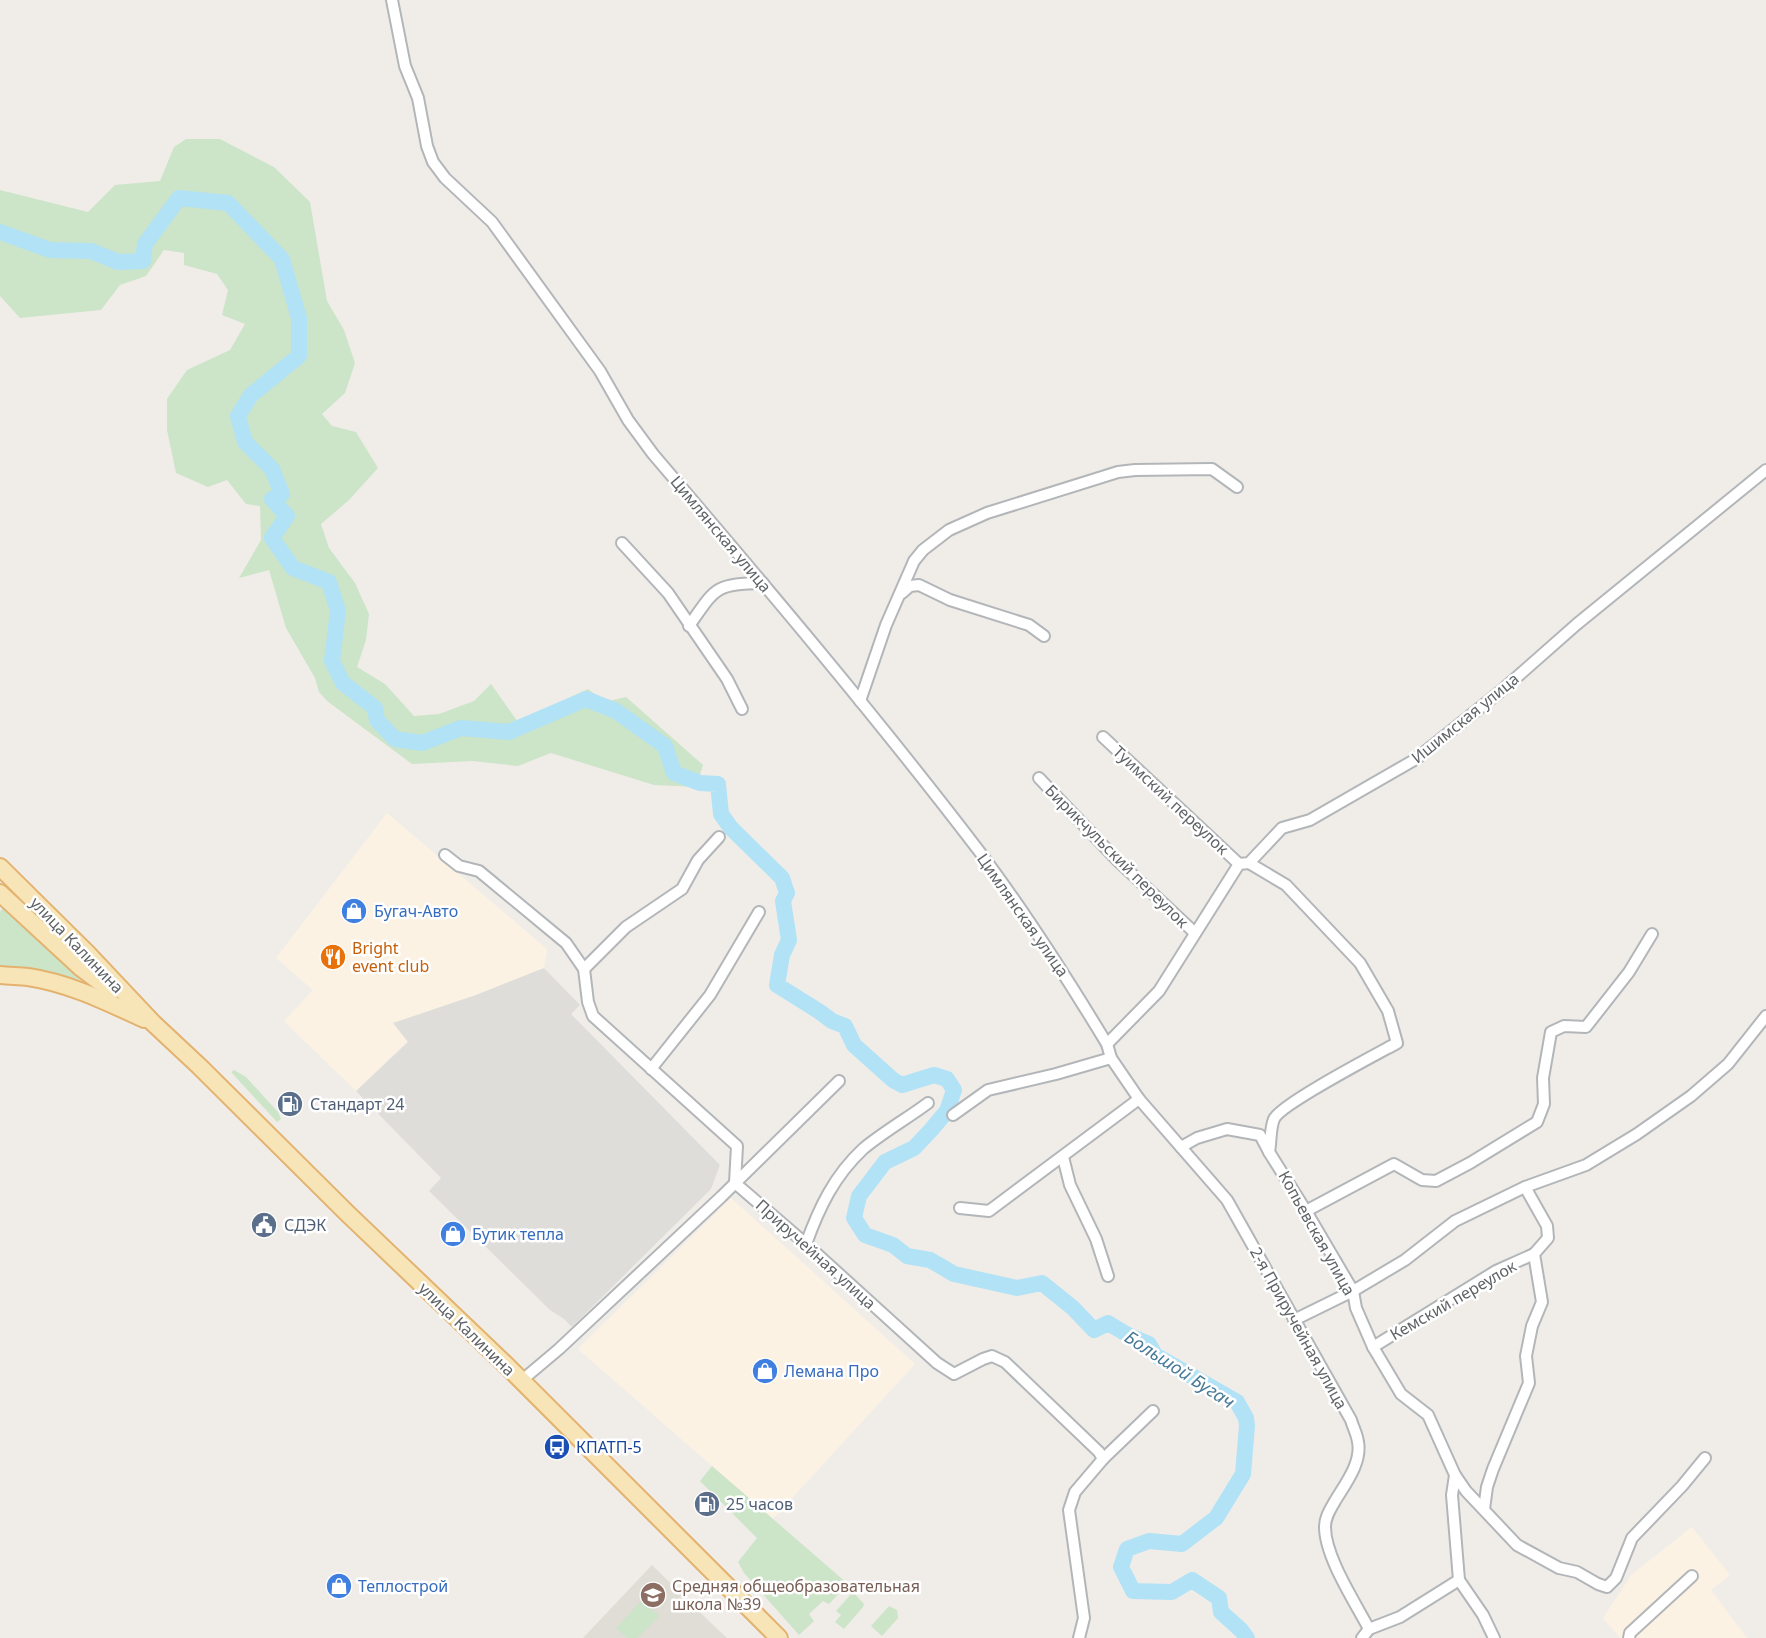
<svg xmlns="http://www.w3.org/2000/svg" width="1766" height="1638" font-family="'Noto Sans',sans-serif">
<rect width="100%" height="100%" fill="#f0ede9"/>
<g fill="#fbf2e3">
<path d="M 387,813 L 547,949 L 544,968 L 476,995 L 394,1023 L 408,1041 L 356,1091 L 284,1021 L 313,990 L 276,958 Z"/>
<path d="M 731,1198 L 915,1364 L 773,1519 L 578,1349 Z"/>
<path d="M 1692,1527 L 1730,1575 L 1711,1590 L 1747,1638 L 1620,1638 L 1603,1618 L 1632,1574 Z"/>
</g>
<path fill="#dfddda" d="M 544,968 L 580,1005 L 571,1014 L 720,1165 L 711,1189 L 572,1327 L 564,1319 L 550,1310 L 429,1191 L 441,1178 L 356,1091 L 408,1042 L 393,1023 L 476,995 Z"/>
<path fill="#e0ddd7" d="M 652,1565 L 712,1624 L 727,1638 L 583,1638 Z"/>
<g fill="#cce4c8">
<path d="M 186,139 L 220,139 L 274,167 L 310,202 L 327,301 L 344,330 L 355,363 L 345,393 L 322,414 L 332,426 L 356,432 L 378,468 L 349,500 L 321,524 L 329,548 L 355,583 L 369,614 L 366,640 L 357,667 L 385,684 L 414,716 L 439,714 L 474,701 L 491,684 L 518,722 L 588,689 L 604,702 L 626,697 L 703,765 L 696,787 L 654,785 L 551,753 L 518,766 L 473,761 L 412,764 L 327,701 L 319,692 L 315,678 L 286,628 L 269,570 L 239,578 L 261,540 L 260,506 L 246,504 L 227,480 L 208,487 L 176,473 L 167,430 L 167,399 L 187,370 L 230,350 L 245,324 L 222,315 L 228,290 L 217,274 L 184,265 L 184,253 L 164,250 L 146,276 L 120,285 L 101,310 L 20,318 L 0,296 L 0,190 L 88,212 L 115,185 L 160,181 L 174,147 Z"/>
<path d="M 3,907 L 85,981 L 53,973 L 0,967 L 0,912 Z"/>
<path d="M 234,1070 L 246,1077 L 278,1112 L 281,1119 L 277,1122 L 231,1072 Z"/>
<path d="M 712,1466 L 848,1584 L 829,1604 L 823,1601 L 809,1614 L 814,1621 L 799,1635 L 744,1573 L 738,1562 L 757,1538 L 700,1481 Z"/>
<path d="M 853,1592 L 864,1604 L 863,1607 L 844,1629 L 835,1622 L 841,1615 L 836,1611 Z"/>
<path d="M 642,1600 L 659,1616 L 638,1638 L 627,1638 L 616,1628 Z"/>
<path d="M 889,1606 L 897,1610 L 898,1618 L 882,1636 L 871,1626 Z"/>
</g>
<g fill="none" stroke-linecap="round" stroke-linejoin="round">
<path stroke="#b2e2f6" stroke-width="16" d="M 0,232 L 50,250 L 91,251 L 118,262 L 143,261 L 145,244 L 179,198 L 228,203 L 282,259 L 299,318 L 299,356 L 251,395 L 238,416 L 245,442 L 272,469 L 282,494 L 272,499 L 287,516 L 272,538 L 293,568 L 329,582 L 338,611 L 332,661 L 343,683 L 375,708 L 377,720 L 395,739 L 422,743 L 461,728 L 509,732 L 586,699 L 616,711 L 665,746 L 674,773 L 700,783 L 718,784 L 721,814 L 731,828 L 782,878 L 787,893 L 783,901 L 789,940 L 782,955 L 777,985 L 820,1012 L 832,1021 L 845,1026 L 854,1045 L 893,1080 L 902,1085 L 934,1075 L 947,1079 L 954,1090 L 947,1111 L 931,1130 L 914,1148 L 885,1162 L 859,1196 L 854,1218 L 865,1235 L 893,1245 L 907,1256 L 930,1260 L 954,1274 L 1017,1288 L 1042,1283 L 1073,1308 L 1094,1330 L 1108,1323 L 1128,1335 L 1149,1344 L 1155,1355 L 1237,1402 L 1246,1418 L 1247,1426 L 1243,1474 L 1216,1518 L 1182,1544 L 1149,1541 L 1127,1549 L 1121,1567 L 1133,1591 L 1172,1592 L 1192,1580 L 1219,1598 L 1221,1612 L 1241,1630 L 1247,1638"/>
<g stroke="#b3b6b9" stroke-width="14">
<g id="minor">
<path d="M 392,0 L 405,66 L 418,98 L 427,146 L 433,162 L 445,178 L 492,222 L 600,371 L 628,420 L 653,454 C 764,584 875,715 979,851 C 1025,912 1067,978 1107,1044 L 1111,1058 L 1139,1099 L 1227,1200 L 1351,1420 C 1353,1427 1357,1434 1358,1442 C 1362,1463 1345,1484 1335,1501 C 1330,1510 1325,1517 1325,1527 C 1325,1557 1355,1602 1369,1629 L 1362,1638"/>
<path d="M 622,543 L 668,593 L 727,679 L 742,709"/>
<path d="M 902,593 L 910,586 L 919,585 L 950,600 L 1029,625 L 1044,636"/>
<path d="M 689,626 C 716,587 715,584 763,583"/>
<path d="M 860,701 L 886,625 L 914,561 L 923,550 L 949,530 L 987,513 L 1118,472 L 1135,470 L 1212,469 L 1237,487"/>
<path d="M 1103,737 L 1239,864"/>
<path d="M 1039,778 L 1118,861 L 1195,933"/>
<path d="M 445,855 L 459,866 L 479,871 L 566,943 L 584,969 L 588,1002 L 593,1016 L 737,1146 L 735,1183 L 806,1244 L 937,1363 L 954,1374 L 983,1359 L 992,1356 L 1005,1362 L 1099,1452 L 1103,1459 L 1075,1492 L 1069,1510 L 1084,1618 L 1079,1638"/>
<path d="M 584,969 L 626,927 L 682,889 L 698,860 L 719,837"/>
<path d="M 1107,1044 L 1159,991 L 1239,864 L 1249,863 L 1282,828 L 1310,820 L 1416,759 L 1501,691 L 1577,624 L 1766,470"/>
<path d="M 651,1069 L 710,995 L 759,912"/>
<path d="M 953,1115 L 988,1090 L 1056,1074 L 1111,1058"/>
<path d="M 1181,1147 L 1197,1138 L 1227,1129 L 1260,1135 L 1269,1152 C 1271,1142 1270,1128 1274,1119 C 1281,1104 1377,1054 1397,1043 L 1388,1011 L 1360,963 L 1286,885 L 1249,863"/>
<path d="M 1269,1152 L 1306,1211 L 1353,1291 L 1356,1308 L 1373,1347 L 1401,1394 L 1428,1415 L 1455,1475 L 1452,1495 L 1459,1580 L 1400,1617 L 1369,1629"/>
<path d="M 1063,1157 L 1070,1185 L 1096,1239 L 1108,1276"/>
<path d="M 960,1208 L 989,1211 L 1139,1099"/>
<path d="M 1306,1211 L 1394,1164 L 1422,1180 L 1436,1181 L 1470,1163 L 1537,1122 L 1544,1104 L 1543,1078 L 1551,1032 L 1564,1026 L 1586,1027 L 1629,972 L 1652,934"/>
<path d="M 806,1244 C 819,1208 834,1176 863,1149 C 882,1133 908,1118 928,1103"/>
<path d="M 1294,1320 L 1353,1291 L 1405,1260 L 1455,1221 L 1525,1187 L 1586,1165 L 1637,1134 L 1691,1096 L 1728,1064 L 1766,1016"/>
<path d="M 1373,1347 L 1496,1271 L 1534,1254"/>
<path d="M 521,1381 L 559,1349 L 721,1197 L 839,1081"/>
<path d="M 1103,1459 L 1153,1411"/>
<path d="M 1455,1475 L 1466,1491 L 1517,1545 L 1559,1568 L 1577,1572 L 1598,1584 L 1607,1587 L 1616,1578 L 1632,1538 L 1682,1486 L 1705,1458"/>
<path d="M 1484,1509 L 1487,1487 L 1493,1469 L 1529,1383 L 1526,1356 L 1532,1326 L 1542,1302 L 1534,1254 L 1548,1238 L 1547,1226 L 1525,1187"/>
<path d="M 1459,1580 L 1483,1615 L 1494,1638"/>
<path d="M 1629,1638 L 1630,1633 L 1692,1576"/>
</g>
</g>
<g stroke="#e3b26e" stroke-width="20">
<g id="primary">
<path d="M 0,867 L 88,954 L 153,1023 L 199,1066 L 348,1214 L 505,1364 L 779,1638"/>
<path d="M 0,893 L 80,967 L 112,991"/>
<path d="M 0,975 C 9,976 19,976 28,977 C 69,983 107,1002 144,1019"/>
</g>
</g>
<use href="#minor" stroke="#fff" stroke-width="10"/>
<use href="#primary" stroke="#f7e4b7" stroke-width="16"/>
</g>
<defs>
<g id="shop-disc" transform="scale(1.35)"><circle r="9.5" fill="#3f7fe0" stroke="#fff"/><path d="M-5-2.5h2.3a2.7 3.5 0 0 1 5.4 0H5L5.5 6h-11ZM-1.5-2.5h3a1.5 2.3 0 0 0-3 0Z" fill="#fff"/></g>
<g id="restaurant-disc" transform="scale(1.35)"><circle r="9.5" fill="#e8710a" stroke="#fff"/><path d="M-5-6h1v4h1v-4h1v4h1v-4h1v5L-1.5 .5V6h-2V.5L-5-1ZM5-6V6H3V1.5H1.5Q1.5-4 5-6Z" fill="#fff"/></g>
<g id="fuel-disc" transform="scale(1.35)"><circle r="9.5" fill="#5c6f8a" stroke="#fff"/><path d="M-5.5-6h7V0h2V4h1.3V-2.5L3-4.5l.8-.8L6-3V5H2.5V1h-1V6h-7ZM-4.2-4.7v3.2H.2V-4.7Z" fill="#fff"/></g>
<g id="civic-disc" transform="scale(1.35)"><circle r="9.5" fill="#5c6f8a" stroke="#fff"/><path d="M-.6-6.5H3V-4.5H.6V-3L4-1V1h2V6H-6V1h2V-1L-.6-3ZM-1.2 2.5V6h2.4V2.5Z" fill="#fff"/></g>
<g id="bus-disc" transform="scale(1.35)"><circle r="9.5" fill="#1a4fb4" stroke="#fff"/><path d="M-5-6H5V4H4V6H2V4H-2V6H-4V4H-5ZM-3.5-4V0h7V-4ZM-3.5 1.2v1.5H-2V1.2ZM2 1.2v1.5H3.5V1.2Z" fill="#fff"/></g>
<g id="school-disc" transform="scale(1.35)"><circle r="9.5" fill="#8d6e63" stroke="#fff"/><path d="M0-5L7-2L0 1L-7-2ZM-4 1L0 2.5L4 1V4Q0 6-4 4Z" fill="#fff"/></g>
</defs>
<g fill-rule="evenodd">
<use href="#shop-disc" x="354" y="911"/>
<use href="#restaurant-disc" x="333" y="957"/>
<use href="#fuel-disc" x="290" y="1104"/>
<use href="#civic-disc" x="264" y="1225"/>
<use href="#shop-disc" x="453" y="1234"/>
<use href="#shop-disc" x="765" y="1371"/>
<use href="#bus-disc" x="557" y="1447"/>
<use href="#fuel-disc" x="707" y="1504"/>
<use href="#shop-disc" x="339" y="1586"/>
<use href="#school-disc" x="653" y="1595"/>
</g>
<g text-anchor="middle" dominant-baseline="central" stroke-width="5" stroke-linejoin="round" paint-order="stroke">
<g font-size="16" fill="#606467" stroke="#fff">
<text transform="translate(721 534) rotate(50)">Цимлянская улица</text>
<text transform="translate(1465 718) rotate(-39)">Ишимская улица</text>
<text transform="translate(1171 800) rotate(43)">Туимский переулок</text>
<text transform="translate(1117 856) rotate(45)">Бирикчульский переулок</text>
<text transform="translate(1023 915) rotate(55)">Цимлянская улица</text>
<text transform="translate(77 945) rotate(46)">улица Калинина</text>
<text transform="translate(1317 1233) rotate(61)">Копьевская улица</text>
<text transform="translate(816 1254) rotate(42)">Приручейная улица</text>
<text transform="translate(1453 1300) rotate(-30)">Кемский переулок</text>
<text transform="translate(1299 1328) rotate(61)">2-я Приручейная улица</text>
<text transform="translate(467 1329) rotate(44)">улица Калинина</text>
</g>
<g font-size="16" fill="#366cbe" stroke="#fff" text-anchor="start">
<text x="374" y="911">Бугач-Авто</text>
<text x="472" y="1234">Бутик тепла</text>
<text x="784" y="1371">Лемана Про</text>
<text x="358" y="1586">Теплострой</text>
</g>
<g font-size="16" fill="#c56008" stroke="#fff" text-anchor="start">
<text x="352" y="948">Bright<tspan x="352" dy="18">event club</tspan></text>
</g>
<g font-size="16" fill="#4e5e75" stroke="#fff" text-anchor="start">
<text x="310" y="1104">Стандарт 24</text>
<text x="284" y="1225">СДЭК</text>
<text x="726" y="1504">25 часов</text>
</g>
<g font-size="16" fill="#164399" stroke="#fff" text-anchor="start">
<text x="576" y="1447">КПАТП-5</text>
</g>
<g font-size="16" fill="#785e54" stroke="#fff" text-anchor="start">
<text x="672" y="1586">Средняя общеобразовательная<tspan x="672" dy="18">школа №39</tspan></text>
</g>
<g font-size="18" font-style="italic" fill="#487a97" stroke="#fff">
<text transform="translate(1180 1369) rotate(33)">Большой Бугач</text>
</g>
</g>
</svg>
